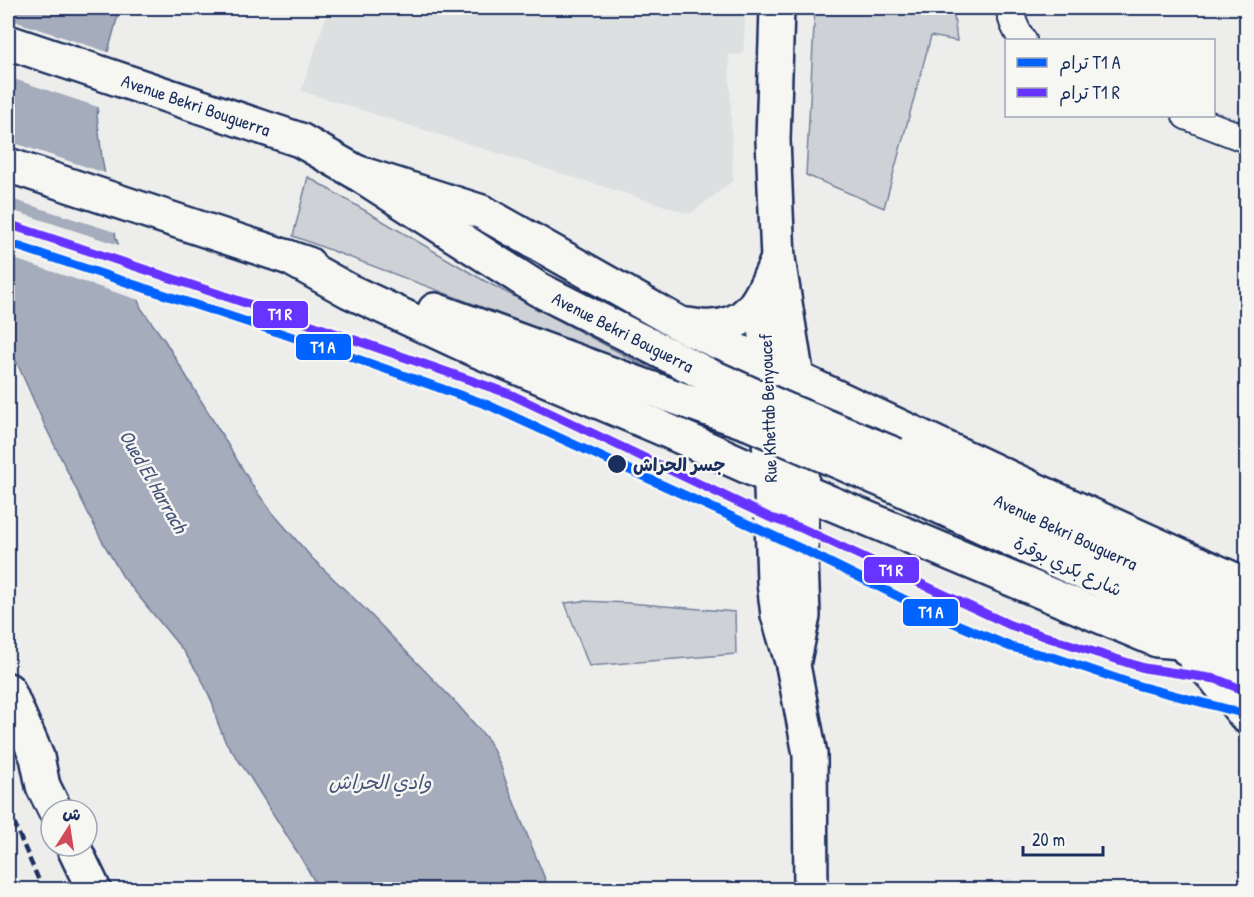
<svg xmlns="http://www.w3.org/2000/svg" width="1254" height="897" font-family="'Patrick Hand','Playpen Sans Arabic',sans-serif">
<rect width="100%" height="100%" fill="#edeeec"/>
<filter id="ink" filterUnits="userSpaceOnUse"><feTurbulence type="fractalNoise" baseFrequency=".0167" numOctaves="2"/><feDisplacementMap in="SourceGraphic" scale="12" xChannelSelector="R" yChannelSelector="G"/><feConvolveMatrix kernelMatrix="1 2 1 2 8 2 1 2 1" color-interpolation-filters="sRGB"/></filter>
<g filter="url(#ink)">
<g fill="#dde0e1">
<path d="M 329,8 L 746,8 L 743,54 L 729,55 L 733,181 L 690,214 L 301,91 Z"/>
<path d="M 1009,878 L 1028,889 L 995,889 Z"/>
</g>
<g fill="#ced2d7" stroke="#74809a" stroke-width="1.5">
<path d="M 815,8 L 953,8 L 957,41 L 931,36 L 884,208 L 806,175 Z"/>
<path d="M 308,177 L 483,280 L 677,383 L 556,335 L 293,236 Z"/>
<path d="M 582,601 L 629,603 L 735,612 L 736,654 L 589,666 L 565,603 Z"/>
</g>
<path fill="#a5acbc" stroke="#6e7a96" stroke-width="1.5" d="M 8,8 L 120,8 L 103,70 L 97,115 L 102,158 L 116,238 L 141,308 L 165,341 L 254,488 L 271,511 L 312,558 L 365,609 L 458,705 L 489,741 L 501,767 L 507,785 L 549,889 L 319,889 L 301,858 L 248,774 L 225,741 L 217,721 L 213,704 L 201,678 L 185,653 L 123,577 L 101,539 L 45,426 L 14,356 L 8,337 Z"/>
<g fill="#edeeec">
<path d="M 8,19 L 111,53 L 106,71 L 101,108 L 8,77 Z"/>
<path d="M 8,141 L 108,174 L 118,233 L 8,198 Z"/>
<path d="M 8,209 L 122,246 L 142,301 L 8,257 Z"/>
</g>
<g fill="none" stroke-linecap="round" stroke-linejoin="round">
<g stroke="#1b2f5e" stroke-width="30">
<g id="street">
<path d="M 1009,8 C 1012,20 1015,30 1023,40"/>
<path d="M 1186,116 L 1246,139"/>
</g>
</g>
<g stroke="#1b2f5e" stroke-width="38">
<g id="secondary">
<path d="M 777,8 L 773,140 L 778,259 L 797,378 L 802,491 L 801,559 L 803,616 L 793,665"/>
<path d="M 770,284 L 766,318 L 764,364 L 770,456 L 774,582 L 778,615 L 793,665 L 810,754 L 811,890"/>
<path d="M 1184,645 L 1216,679 L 1246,716"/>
</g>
</g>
<g stroke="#1b2f5e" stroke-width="38">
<g id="primary">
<path d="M 8,690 L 31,743 L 37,757 L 43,786 L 55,810"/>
<path d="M 73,846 L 94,890"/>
</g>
</g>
<g stroke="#1b2f5e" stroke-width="38">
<g id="highway">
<path d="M 8,42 L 300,140 L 356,172 L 538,289 L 706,374"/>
<path d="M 8,165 L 308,264"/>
<path d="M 356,172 L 482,212 L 682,325 L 1044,494 L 1246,585"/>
<path d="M 288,257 L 349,291 L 474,349 L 659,427 L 802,491 L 1157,640 L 1181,642 L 1246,675"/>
<path d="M 435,310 L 694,404"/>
<path d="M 688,325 C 695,326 703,328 711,327 C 754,326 763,291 778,259"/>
<path d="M 896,455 L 1246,615"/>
<path d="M 889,483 L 1246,648"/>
</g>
</g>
<use href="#street" stroke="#f6f6f2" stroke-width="26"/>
<use href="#secondary" stroke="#f6f6f2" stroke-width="33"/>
<use href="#primary" stroke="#f6f6f2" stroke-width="33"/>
<use href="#highway" stroke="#f6f6f2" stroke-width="33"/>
<g stroke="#1b2f5e" stroke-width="4.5" stroke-dasharray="9 4.5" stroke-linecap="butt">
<path d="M 8,809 L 43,890"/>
<path d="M 8,886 L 9,890"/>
</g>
<g stroke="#1b2f5e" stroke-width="38" stroke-linecap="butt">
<g id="highway-bridge">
<path d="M 706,374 L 784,409 L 896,455"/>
<path d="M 694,404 L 751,424 L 889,483"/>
</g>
</g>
<use href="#highway-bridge" stroke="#f6f6f2" stroke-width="33"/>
<g stroke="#f6f6f2" stroke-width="14">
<path id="tram-1" d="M 8,243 L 323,347 L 488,405 L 802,549 L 942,618 L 1011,647 L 1056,658 L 1139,686 L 1246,714"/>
</g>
<g stroke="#f6f6f2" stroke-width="14">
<path id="tram-2" d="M 8,224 L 309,324 L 510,394 L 771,518 L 801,528 L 1010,625 L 1144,668 L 1216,679 L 1246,691"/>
</g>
<use href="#tram-1" stroke="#0363ff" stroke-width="9"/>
<use href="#tram-2" stroke="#63f" stroke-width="9"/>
</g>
</g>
<circle fill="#1b2f5e" stroke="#f6f6f2" stroke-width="2" cx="617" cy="464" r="10"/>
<g text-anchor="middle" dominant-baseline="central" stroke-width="5" stroke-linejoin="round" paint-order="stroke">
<g font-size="18" fill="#1b2f5e" stroke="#f6f6f2">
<text transform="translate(196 105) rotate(19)">Avenue Bekri Bouguerra</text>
<text transform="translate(623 332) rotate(27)">Avenue Bekri Bouguerra</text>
<text transform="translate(768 408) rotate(-92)">Rue Khettab Benyoucef</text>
<text transform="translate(1066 532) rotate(25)">Avenue Bekri Bouguerra</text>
<text transform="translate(1068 566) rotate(25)">شارع بكري بوقرة</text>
</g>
<g font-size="18" font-weight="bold" fill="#1b2f5e" stroke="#f6f6f2" text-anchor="start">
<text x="633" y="464">جسر الحراش</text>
</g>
<g font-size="20" font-style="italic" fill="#44547a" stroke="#f6f6f2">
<text transform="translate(154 481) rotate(60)">Oued El Harrach</text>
<text x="380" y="781">وادي الحراش</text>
</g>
</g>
<g stroke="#f6f6f2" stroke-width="2">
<rect x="252" y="300" width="57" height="29" rx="6" fill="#63f"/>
<rect x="295" y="333" width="57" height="28" rx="6" fill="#0363ff"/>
<rect x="863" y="556" width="57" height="28" rx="6" fill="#63f"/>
<rect x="902" y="598" width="57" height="29" rx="6" fill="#0363ff"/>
</g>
<g font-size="16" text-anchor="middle" font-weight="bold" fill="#fff">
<text x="280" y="320">T1 R</text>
<text x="323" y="353">T1 A</text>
<text x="891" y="576">T1 R</text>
<text x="931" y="618">T1 A</text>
</g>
<rect width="1254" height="897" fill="none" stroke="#f6f6f2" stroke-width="30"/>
<rect x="15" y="15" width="1224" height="867" fill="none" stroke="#1b2f5e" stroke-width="2" filter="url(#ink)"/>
<rect x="1005" y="39" width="210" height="78" fill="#f6f6f2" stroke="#9ea6b7" stroke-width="1.5"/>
<rect x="1017" y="58" width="30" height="9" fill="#0363ff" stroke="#9ea6b7" stroke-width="1.5"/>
<text x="1059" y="69" font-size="18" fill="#1b2f5e">ترام T1 A</text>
<rect x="1017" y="88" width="30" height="9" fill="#6633ff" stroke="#9ea6b7" stroke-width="1.5"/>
<text x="1059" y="99" font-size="18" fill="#1b2f5e">ترام T1 R</text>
<g transform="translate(69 828) rotate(12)"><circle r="28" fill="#f6f6f2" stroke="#9ea6b7" stroke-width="1.5"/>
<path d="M0-4.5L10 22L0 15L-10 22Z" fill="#d1495b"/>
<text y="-9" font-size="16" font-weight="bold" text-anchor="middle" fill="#1b2f5e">ش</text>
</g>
<path d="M1023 846v9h80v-9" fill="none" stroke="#1b2f5e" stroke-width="3"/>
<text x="1032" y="846" font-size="18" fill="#1b2f5e" stroke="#f6f6f2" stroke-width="4.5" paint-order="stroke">20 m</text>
</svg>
